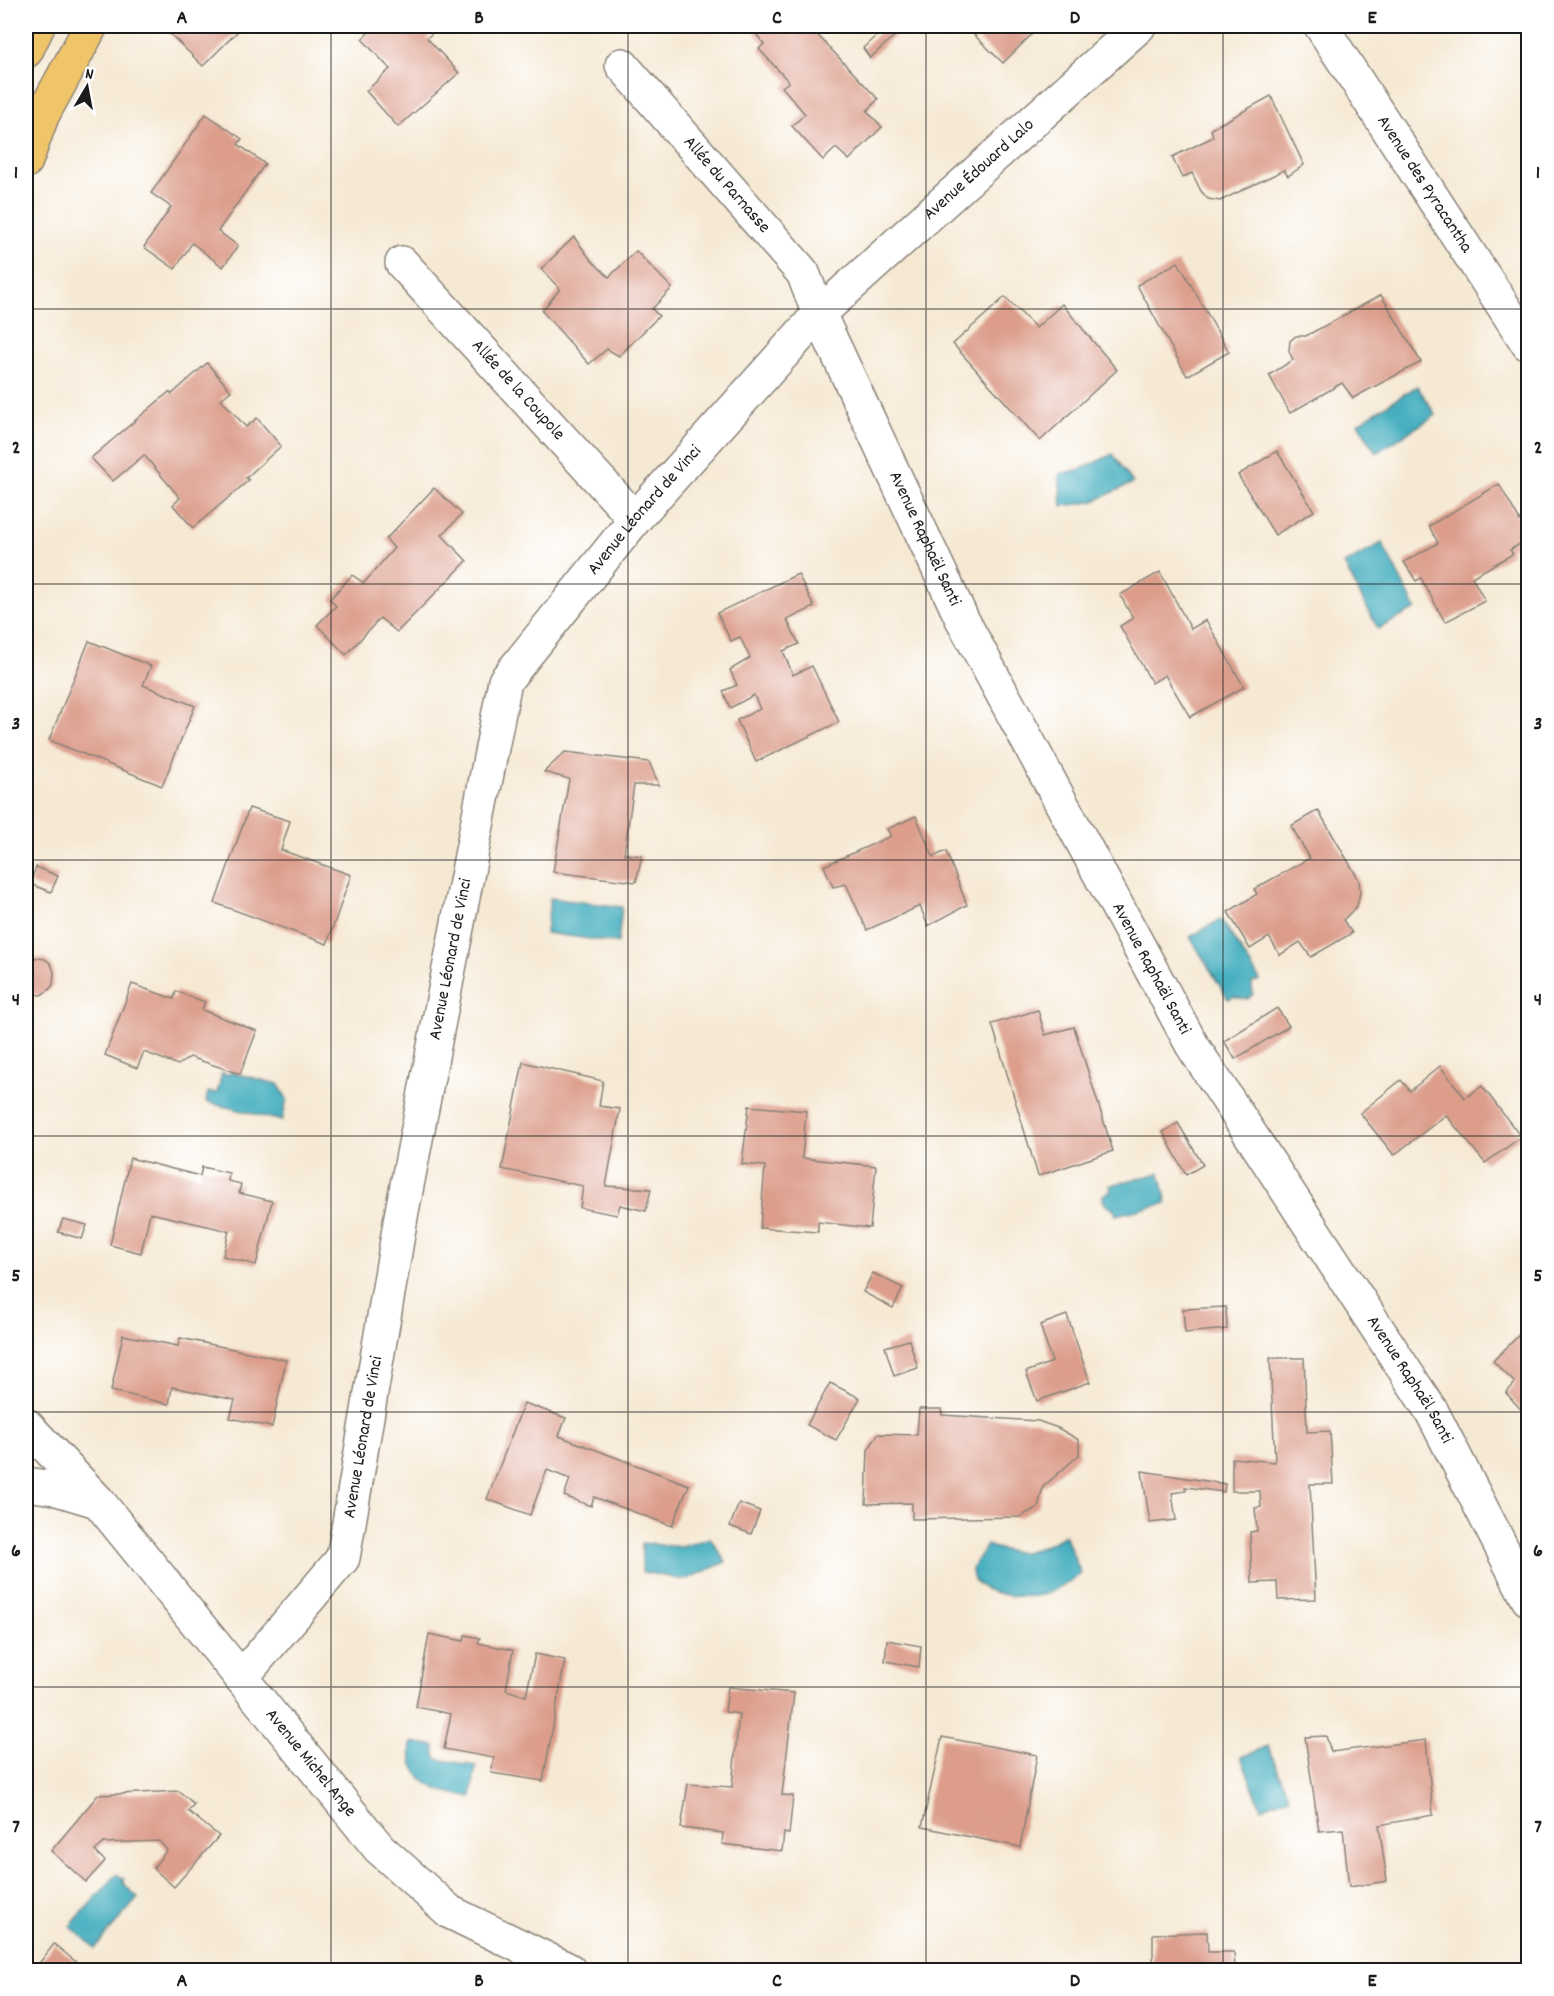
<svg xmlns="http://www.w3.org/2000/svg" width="1554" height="1996" font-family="Dekko,sans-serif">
<rect width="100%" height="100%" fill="#fff"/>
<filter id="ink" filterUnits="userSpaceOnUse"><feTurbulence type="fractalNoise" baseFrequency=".0167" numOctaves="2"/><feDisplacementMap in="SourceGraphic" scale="12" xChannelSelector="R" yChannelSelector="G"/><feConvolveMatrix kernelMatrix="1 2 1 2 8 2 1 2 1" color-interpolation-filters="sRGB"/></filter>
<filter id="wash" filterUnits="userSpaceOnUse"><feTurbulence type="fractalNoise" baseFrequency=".008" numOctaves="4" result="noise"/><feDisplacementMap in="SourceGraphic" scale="24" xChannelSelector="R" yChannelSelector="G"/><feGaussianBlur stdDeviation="1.35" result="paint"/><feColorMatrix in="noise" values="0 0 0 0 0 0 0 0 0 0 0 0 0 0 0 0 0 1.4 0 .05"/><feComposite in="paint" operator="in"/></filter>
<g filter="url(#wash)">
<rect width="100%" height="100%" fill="#f6e9d4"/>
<g fill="#3facbd" stroke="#2e646c" stroke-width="1.5">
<path d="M 1417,386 L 1436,415 L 1376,453 L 1358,423 Z"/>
<path d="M 1113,454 L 1133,483 L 1092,502 L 1062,506 L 1059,474 L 1081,469 Z"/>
<path d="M 1382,543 L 1416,609 L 1378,629 L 1344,564 Z"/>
<path d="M 550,898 L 622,907 L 618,943 L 546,933 Z"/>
<path d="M 1221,919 L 1260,980 L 1252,983 L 1253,994 L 1248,999 L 1237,998 L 1235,996 L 1228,999 L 1190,937 Z"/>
<path d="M 230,1072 L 278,1084 L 287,1099 L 282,1121 L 206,1102 L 208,1092 L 217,1093 L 222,1073 L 229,1075 Z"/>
<path d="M 1160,1173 L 1167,1203 L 1116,1215 L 1114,1210 C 1107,1206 1102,1204 1103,1195 L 1111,1191 L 1110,1185 Z"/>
<path d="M 1065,1535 L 1081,1574 C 1070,1582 1057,1590 1045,1594 C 1027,1600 973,1596 972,1572 C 971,1562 983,1554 987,1545 C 1019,1558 1037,1552 1065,1535 Z"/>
<path d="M 710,1538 L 726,1562 L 685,1580 L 642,1572 L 642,1543 L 682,1547 Z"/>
<path d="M 412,1742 L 435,1746 L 435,1756 L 438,1759 L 476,1766 L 471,1797 C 447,1793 423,1790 413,1765 C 410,1757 409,1749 412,1742 Z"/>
<path d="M 1268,1746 L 1289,1797 L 1261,1808 L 1241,1757 Z"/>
<path d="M 117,1874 L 124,1879 L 122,1882 L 138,1898 L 95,1948 L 70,1926 Z"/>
</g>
<g id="blocks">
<g fill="#dc9d8b">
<path d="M 171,26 L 230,26 L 237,32 L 203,66 L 166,30 Z"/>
<path d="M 365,26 L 434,26 L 437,29 L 427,38 L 459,73 L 398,127 L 366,91 L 390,69 L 362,39 L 370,31 Z"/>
<path d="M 750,26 L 809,26 L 878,99 L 867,111 L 882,127 L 849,160 L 836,148 L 823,160 L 792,126 L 805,114 L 782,87 L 789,82 L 759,49 L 764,44 Z"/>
<path d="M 887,26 L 892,26 L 899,32 L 870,58 L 863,48 Z"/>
<path d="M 965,26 L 1035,26 L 1038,28 L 1003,63 Z"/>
<path d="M 1271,96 L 1304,165 L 1288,176 L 1284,170 L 1220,201 L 1208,199 L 1201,191 L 1192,173 L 1182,178 L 1172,157 L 1213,137 L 1211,129 Z"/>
<path d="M 206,114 L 242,139 L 238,144 L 265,164 L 218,231 L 238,246 L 223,267 L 192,243 L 175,269 L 144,247 L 171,207 L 151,193 Z"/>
<path d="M 574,237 L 591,260 L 609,277 L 636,251 L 672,288 L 652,309 L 659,316 L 619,356 L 607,349 L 589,364 L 542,311 L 560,289 L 541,269 Z"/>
<path d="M 1178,262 L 1229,352 L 1187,376 L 1137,285 Z"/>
<path d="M 1381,295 L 1421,362 L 1353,398 L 1342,383 L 1290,413 L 1269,375 L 1293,360 L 1289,351 L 1290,341 L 1296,336 L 1306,336 Z"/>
<path d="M 1005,297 L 1036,328 L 1062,304 L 1117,370 L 1040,441 L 953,344 Z"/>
<path d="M 207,363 L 231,391 L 221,399 L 246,427 L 257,418 L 281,446 L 246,478 L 249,480 L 193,528 L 173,505 L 180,498 L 144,455 L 113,481 L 91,458 L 169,392 L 172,394 Z"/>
<path d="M 1277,451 L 1314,511 L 1275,535 L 1238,475 Z"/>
<path d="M 1499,484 L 1528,535 L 1528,539 L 1510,550 L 1513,554 L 1472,577 L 1485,601 L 1445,622 L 1421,578 L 1416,581 L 1404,562 L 1438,543 L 1429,526 Z"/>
<path d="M 434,488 L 462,514 L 442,535 L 467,561 L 397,632 L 380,618 L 346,655 L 317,625 L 336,606 L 330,599 L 352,575 L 364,583 L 394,548 L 386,539 Z"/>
<path d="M 1160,572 L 1191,629 L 1206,620 L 1244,687 L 1190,717 L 1165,675 L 1152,683 L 1120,626 L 1133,618 L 1120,595 Z"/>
<path d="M 798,574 L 814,607 L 787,620 L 799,644 L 783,651 L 793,675 L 812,666 L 839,722 L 756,762 L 737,720 L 760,709 L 754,695 L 730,708 L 723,691 L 737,685 L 730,670 L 750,658 L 740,637 L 731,641 L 717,613 Z"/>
<path d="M 89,641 L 151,666 L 143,685 L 195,706 L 162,786 L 49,740 Z"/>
<path d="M 565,752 L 649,762 L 659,785 L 634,785 L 624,854 L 642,856 L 636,882 L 553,872 L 569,779 L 544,772 Z"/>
<path d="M 249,808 L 290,821 L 281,850 L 351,875 L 327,944 L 215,903 Z"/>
<path d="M 1318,810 L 1359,880 L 1360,893 L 1357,906 L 1343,920 L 1352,933 L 1311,957 L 1300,942 L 1280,955 L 1269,937 L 1250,949 L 1228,912 L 1257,894 L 1254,889 L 1310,858 L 1291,826 Z"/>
<path d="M 916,816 L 933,857 L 946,851 L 967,905 L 928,926 L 920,906 L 867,930 L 846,884 L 833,887 L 824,866 L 891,836 L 887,829 Z"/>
<path d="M 36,867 L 58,876 L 51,892 L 30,884 Z"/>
<path d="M 30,957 L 45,959 L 51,964 L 54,972 L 53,985 L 49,990 L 41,995 L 26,994 L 26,959 Z"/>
<path d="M 132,984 L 174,999 L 176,991 L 194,998 L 205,1002 L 202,1010 L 257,1031 L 240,1074 L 190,1057 L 178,1065 L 144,1052 L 137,1068 L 105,1055 Z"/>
<path d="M 1277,1008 L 1289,1026 L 1235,1059 L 1224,1041 Z"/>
<path d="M 1038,1010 L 1045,1035 L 1074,1027 L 1113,1151 L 1038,1176 L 992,1024 Z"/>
<path d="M 523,1062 L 603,1081 L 599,1106 L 620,1109 L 606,1186 L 651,1189 L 646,1211 L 620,1205 L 617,1215 L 580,1208 L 583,1186 L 502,1169 Z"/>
<path d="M 1440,1066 L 1465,1098 L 1482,1086 L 1521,1137 L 1485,1163 L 1446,1115 L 1394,1155 L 1360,1113 L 1401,1080 L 1410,1091 Z"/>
<path d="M 749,1106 L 806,1111 L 802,1158 L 876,1166 L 870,1228 L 818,1222 L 818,1232 L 760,1228 L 765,1166 L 742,1164 Z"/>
<path d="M 1178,1123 L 1203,1165 L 1186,1175 L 1163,1132 Z"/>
<path d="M 130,1158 L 200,1176 L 202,1167 L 229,1173 L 228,1181 L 241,1184 L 239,1193 L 272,1201 L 256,1265 L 223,1256 L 229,1231 L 150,1213 L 141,1253 L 110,1245 Z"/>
<path d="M 63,1219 L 87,1225 L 82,1239 L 58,1232 Z"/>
<path d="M 873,1273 L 903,1288 L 893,1308 L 863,1292 Z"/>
<path d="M 1226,1307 L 1227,1329 L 1185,1333 L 1183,1309 Z"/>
<path d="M 1067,1315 L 1090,1382 L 1037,1401 L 1026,1372 L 1052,1362 L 1040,1325 Z"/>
<path d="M 1527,1327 L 1528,1329 L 1528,1417 L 1506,1393 L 1515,1383 L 1493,1361 Z"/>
<path d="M 123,1335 L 178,1346 L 180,1338 L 286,1360 L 272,1427 L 230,1418 L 235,1400 L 172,1387 L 169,1404 L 111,1391 Z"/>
<path d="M 909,1340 L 918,1368 L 894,1376 L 885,1347 Z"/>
<path d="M 1270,1358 L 1304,1358 L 1307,1432 L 1330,1431 L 1333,1484 L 1310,1484 L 1316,1599 L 1278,1600 L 1277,1582 L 1252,1583 L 1250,1532 L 1257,1531 L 1255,1508 L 1261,1507 L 1260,1491 L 1232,1491 L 1232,1458 L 1275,1462 Z"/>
<path d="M 830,1383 L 860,1398 L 836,1440 L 807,1425 Z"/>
<path d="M 524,1403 L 566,1418 L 559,1436 L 689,1485 L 672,1526 L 594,1497 L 591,1506 L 564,1496 L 570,1479 L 547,1470 L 530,1515 L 487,1499 Z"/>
<path d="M 919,1409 L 941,1409 L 942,1415 L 1038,1421 L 1058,1428 L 1079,1440 L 1079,1455 L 1043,1487 L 1038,1507 L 1020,1517 L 912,1519 L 912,1503 L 866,1504 L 868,1450 L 878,1434 L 917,1435 Z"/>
<path d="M 1142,1471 L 1225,1484 L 1224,1492 L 1185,1487 L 1186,1491 L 1172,1493 L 1176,1520 L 1150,1523 Z"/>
<path d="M 739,1503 L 760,1511 L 751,1534 L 730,1526 Z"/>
<path d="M 429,1634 L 464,1641 L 465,1635 L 480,1638 L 478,1643 L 513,1650 L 506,1690 L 526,1696 L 535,1654 L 565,1660 L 543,1781 L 491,1773 L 494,1758 L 444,1749 L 451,1714 L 416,1707 Z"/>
<path d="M 887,1640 L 921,1646 L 919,1667 L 885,1661 Z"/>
<path d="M 728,1687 L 794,1693 L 782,1795 L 793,1796 L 789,1834 L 784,1833 L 782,1851 L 722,1844 L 723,1833 L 681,1828 L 688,1784 L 732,1787 L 739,1714 L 725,1712 Z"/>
<path d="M 1326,1736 L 1331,1752 L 1426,1740 L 1433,1815 L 1379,1825 L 1387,1881 L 1349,1887 L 1343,1829 L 1319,1831 L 1305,1737 Z"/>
<path d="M 942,1737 L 1037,1755 L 1020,1847 L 922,1827 Z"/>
<path d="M 179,1791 L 194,1804 L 188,1811 L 219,1836 L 174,1887 L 153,1868 L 167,1850 L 159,1841 L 104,1843 L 95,1851 L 105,1861 L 86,1882 L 51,1851 L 98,1795 Z"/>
<path d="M 1207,1932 L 1208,1952 L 1234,1952 L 1235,1970 L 1153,1970 L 1153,1934 Z"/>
<path d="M 54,1944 L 81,1966 L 77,1970 L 51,1970 L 40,1962 Z"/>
</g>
</g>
</g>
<g filter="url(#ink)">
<use href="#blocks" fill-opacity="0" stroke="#898278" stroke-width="1.5"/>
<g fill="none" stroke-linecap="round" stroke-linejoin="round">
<g stroke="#898278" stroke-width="36">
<g id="street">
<path id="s1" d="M 1321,26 L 1528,344"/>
<path id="s2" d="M 622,65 L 803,273 L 819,314 L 962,619 L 1192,1045 L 1432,1412 L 1528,1599"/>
<path id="s3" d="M 402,263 L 635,519"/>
<path id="s4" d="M 26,1425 L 98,1501 L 379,1848 L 450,1912 L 569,1970"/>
<path d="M 26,1484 L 54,1488 L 97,1501"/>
<path id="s5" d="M 241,1678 L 343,1558 L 402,1211 L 505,681 L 635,519 L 819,314 L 1139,26"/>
</g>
</g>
<g stroke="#898278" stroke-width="36">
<g id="primary">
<path d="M 26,51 L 38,26"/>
<path d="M 26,161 L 42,116 L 91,26"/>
</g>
</g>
<use href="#street" stroke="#fff" stroke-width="33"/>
<use href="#primary" stroke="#f0c469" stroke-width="33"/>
</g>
</g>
<path fill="none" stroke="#1c1c1c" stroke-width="1.5" stroke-opacity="0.55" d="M 331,26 L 331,1970M 628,26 L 628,1970M 926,26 L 926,1970M 1223,26 L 1223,1970M 26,309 L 1528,309M 26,584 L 1528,584M 26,860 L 1528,860M 26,1136 L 1528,1136M 26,1412 L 1528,1412M 26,1687 L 1528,1687"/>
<g text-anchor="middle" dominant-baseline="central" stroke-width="5" stroke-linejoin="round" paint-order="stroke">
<g font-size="18" fill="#1c1c1c" stroke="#fff">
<text stroke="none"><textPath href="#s5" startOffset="1748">Avenue Édouard Lalo</textPath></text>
<text stroke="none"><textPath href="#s2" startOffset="159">Allée du Parnasse</textPath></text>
<text stroke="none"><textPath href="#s1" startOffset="189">Avenue des Pyracantha</textPath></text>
<text stroke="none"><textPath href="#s3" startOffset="172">Allée de la Coupole</textPath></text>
<text stroke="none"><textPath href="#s5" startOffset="1270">Avenue Léonard de Vinci</textPath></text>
<text stroke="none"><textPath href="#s2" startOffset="568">Avenue Raphaël Santi</textPath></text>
<text stroke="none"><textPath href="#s5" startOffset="766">Avenue Léonard de Vinci</textPath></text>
<text stroke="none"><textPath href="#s2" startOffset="1054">Avenue Raphaël Santi</textPath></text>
<text stroke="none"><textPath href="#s2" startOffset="1540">Avenue Raphaël Santi</textPath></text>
<text stroke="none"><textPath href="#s5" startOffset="280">Avenue Léonard de Vinci</textPath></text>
<text stroke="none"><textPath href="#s4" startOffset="442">Avenue Michel Ange</textPath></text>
</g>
</g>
<rect width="1554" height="1996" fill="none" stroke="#fff" stroke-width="66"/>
<g transform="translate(87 87) rotate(10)" stroke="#ffffff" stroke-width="4.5" paint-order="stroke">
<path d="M0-4.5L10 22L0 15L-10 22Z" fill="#1c1c1c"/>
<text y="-9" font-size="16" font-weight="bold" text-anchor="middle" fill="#1c1c1c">N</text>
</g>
<rect x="33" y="33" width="1488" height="1930" fill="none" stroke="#1c1c1c" stroke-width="2"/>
<g font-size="20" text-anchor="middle" font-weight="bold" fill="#1c1c1c">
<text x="182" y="23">A</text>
<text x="479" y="23">B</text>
<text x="777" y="23">C</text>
<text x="1075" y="23">D</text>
<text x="1372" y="23">E</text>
<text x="16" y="178">1</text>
<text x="1538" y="178">1</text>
<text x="16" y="453">2</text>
<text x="1538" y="453">2</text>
<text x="16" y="729">3</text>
<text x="1538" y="729">3</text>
<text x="16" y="1005">4</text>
<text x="1538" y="1005">4</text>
<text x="16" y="1281">5</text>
<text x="1538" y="1281">5</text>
<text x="16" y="1556">6</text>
<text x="1538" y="1556">6</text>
<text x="16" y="1832">7</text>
<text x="1538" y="1832">7</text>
<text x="182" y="1986">A</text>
<text x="479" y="1986">B</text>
<text x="777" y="1986">C</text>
<text x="1075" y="1986">D</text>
<text x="1372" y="1986">E</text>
</g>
</svg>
